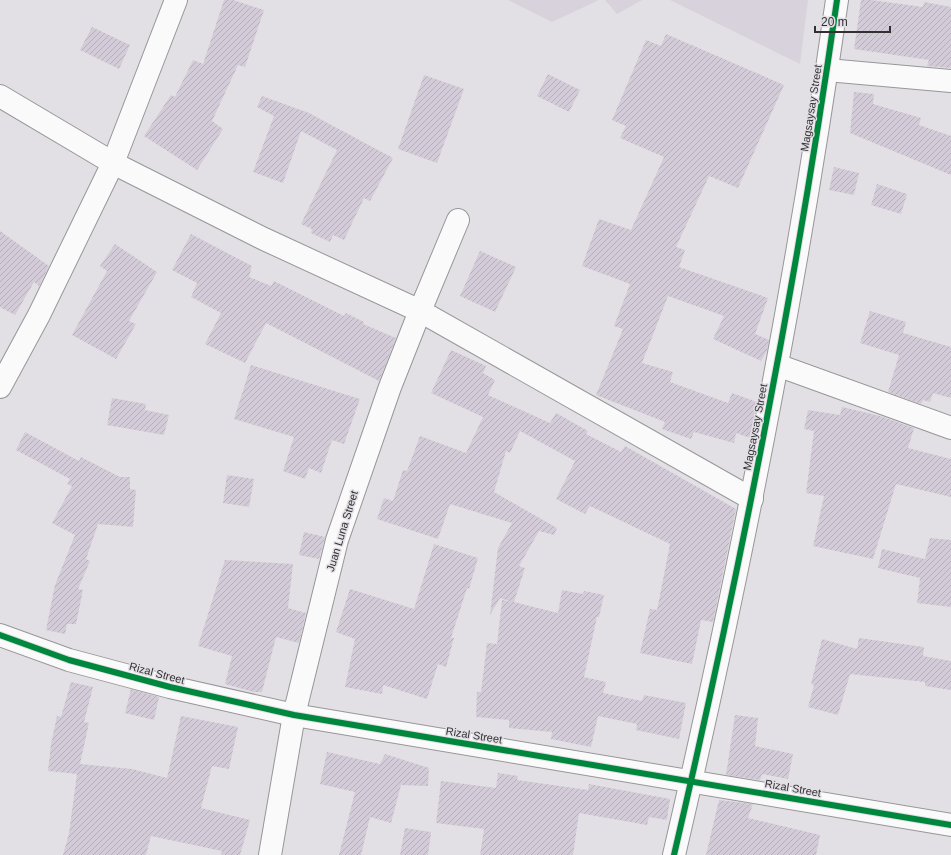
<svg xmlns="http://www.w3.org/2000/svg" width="951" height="855" font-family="Arial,sans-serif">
<defs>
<pattern id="building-hatch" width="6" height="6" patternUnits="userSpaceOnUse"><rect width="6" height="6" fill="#d3ccd8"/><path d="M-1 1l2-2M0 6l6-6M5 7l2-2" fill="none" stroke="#b6b0ba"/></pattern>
</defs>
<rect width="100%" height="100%" fill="#e2e0e4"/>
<g fill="#d7d2db">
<path d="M 508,0 L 599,0 L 552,22 Z"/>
<path d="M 605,0 L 642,0 L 617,14 Z"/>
<path d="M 670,0 L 808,0 L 800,64 Z"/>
</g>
<g fill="url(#building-hatch)">
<path d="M 224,0 L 233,0 L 264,10 L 245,67 L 238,65 L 212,121 L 223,129 L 197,170 L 144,136 L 171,95 L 175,97 L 193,60 L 203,64 Z"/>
<path d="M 861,0 L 871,0 L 923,7 L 924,2 L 951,7 L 951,68 L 927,66 L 929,60 L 854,49 Z"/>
<path d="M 92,27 L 130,45 L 119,69 L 80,50 Z"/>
<path d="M 666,34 L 784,85 L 738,188 L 709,176 L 676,247 L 685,250 L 679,267 L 768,298 L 755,334 L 769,340 L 767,350 L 761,361 L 713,339 L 724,316 L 668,296 L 642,363 L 673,372 L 670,382 L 728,403 L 732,393 L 757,402 L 750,438 L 736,433 L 734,443 L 694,432 L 691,439 L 662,429 L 665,422 L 596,395 L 623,329 L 614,326 L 630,284 L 582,266 L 599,219 L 631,230 L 664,157 L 620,138 L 626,126 L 612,120 L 646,40 L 661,46 Z"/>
<path d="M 548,74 L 580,90 L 569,112 L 537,96 Z"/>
<path d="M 424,75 L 464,89 L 437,163 L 398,149 Z"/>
<path d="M 854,92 L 874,94 L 873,104 L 921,118 L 919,125 L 951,136 L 951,175 L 850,133 Z"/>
<path d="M 262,96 L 309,113 L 393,158 L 370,201 L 364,198 L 344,240 L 333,235 L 330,242 L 311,233 L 312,229 L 301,224 L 337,150 L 301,131 L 283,183 L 253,172 L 274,116 L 257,107 Z"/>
<path d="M 834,167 L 859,173 L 854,195 L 829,190 Z"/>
<path d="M 877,184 L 907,194 L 901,214 L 871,205 Z"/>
<path d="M 0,231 L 49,266 L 39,286 L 34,282 L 15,315 L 0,307 Z"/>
<path d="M 191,234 L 252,266 L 249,277 L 271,286 L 274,281 L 344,316 L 346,313 L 364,322 L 363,324 L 396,338 L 379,381 L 266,323 L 245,363 L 205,344 L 221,313 L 191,297 L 197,283 L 172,270 Z"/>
<path d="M 115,244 L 157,272 L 129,321 L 136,324 L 116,359 L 72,335 L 107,271 L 100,266 Z"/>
<path d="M 480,251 L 516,267 L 495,312 L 460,296 Z"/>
<path d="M 870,311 L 906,322 L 903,333 L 951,347 L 951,398 L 933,393 L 930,402 L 923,400 L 921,404 L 888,392 L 899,355 L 860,343 Z"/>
<path d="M 451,350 L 486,366 L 483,373 L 495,380 L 488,395 L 550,423 L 556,413 L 588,431 L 586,434 L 621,452 L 625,446 L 736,509 L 713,622 L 701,620 L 692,664 L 640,653 L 650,609 L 657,610 L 670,544 L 590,506 L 585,514 L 556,499 L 575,461 L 520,431 L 510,453 L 506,451 L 494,492 L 557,528 L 554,535 L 539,531 L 519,566 L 525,568 L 514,602 L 558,613 L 562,590 L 583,594 L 584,591 L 604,595 L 599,617 L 597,617 L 584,677 L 606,682 L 603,693 L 642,701 L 644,695 L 686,703 L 679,739 L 636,730 L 637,724 L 598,716 L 591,747 L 551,739 L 552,732 L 509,728 L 509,720 L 476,717 L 477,692 L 481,692 L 487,643 L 497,644 L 502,600 L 512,602 L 500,598 L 490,615 L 498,548 L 512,523 L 450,504 L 438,539 L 377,519 L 384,498 L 393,501 L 403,470 L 407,471 L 420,436 L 466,453 L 483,417 L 431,393 Z"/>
<path d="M 251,365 L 360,399 L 344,444 L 332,440 L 321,473 L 309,468 L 305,479 L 283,471 L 294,437 L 234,419 Z"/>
<path d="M 112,398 L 146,404 L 145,410 L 169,415 L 164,435 L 107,425 Z"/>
<path d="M 842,407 L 880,416 L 914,428 L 908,448 L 951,459 L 951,497 L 896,484 L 873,559 L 813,546 L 824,496 L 806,493 L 814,431 L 804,429 L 808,410 L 840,415 Z"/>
<path d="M 25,432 L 79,461 L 81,457 L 120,477 L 130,477 L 130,489 L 136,490 L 133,527 L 98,524 L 86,559 L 90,561 L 78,589 L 83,590 L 76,624 L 67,624 L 65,634 L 46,630 L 55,585 L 75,535 L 52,523 L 72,486 L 67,484 L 70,479 L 16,450 Z"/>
<path d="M 227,475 L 254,479 L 249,507 L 223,503 Z"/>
<path d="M 304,532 L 325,537 L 319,559 L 299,555 Z"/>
<path d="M 930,538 L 951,540 L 951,607 L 917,603 L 920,578 L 878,568 L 882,549 L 925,559 Z"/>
<path d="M 434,544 L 478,558 L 469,589 L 467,588 L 451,638 L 454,638 L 446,667 L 438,664 L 427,699 L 383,685 L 382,694 L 345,687 L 355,639 L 336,632 L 350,589 L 414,609 Z"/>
<path d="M 225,560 L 293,564 L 288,608 L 306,613 L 299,643 L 276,637 L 262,692 L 254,692 L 225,684 L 232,656 L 198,646 Z"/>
<path d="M 859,638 L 924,647 L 923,656 L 951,661 L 951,690 L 925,686 L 925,682 L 850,674 L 838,715 L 808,707 L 814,685 L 811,684 L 822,639 L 857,649 Z"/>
<path d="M 71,682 L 93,687 L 84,722 L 89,723 L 80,764 L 132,769 L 167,778 L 181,716 L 238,727 L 229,769 L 212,766 L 201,808 L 250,820 L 240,855 L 221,855 L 222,851 L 151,836 L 146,855 L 63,855 L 69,833 L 77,774 L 48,771 L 51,744 L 57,716 L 61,717 Z"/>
<path d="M 131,689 L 159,697 L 154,720 L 125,713 Z"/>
<path d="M 735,715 L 758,718 L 755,746 L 793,754 L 788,779 L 762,774 L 760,780 L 726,775 Z"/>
<path d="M 327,752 L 380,764 L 385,754 L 429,768 L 428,786 L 401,785 L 391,823 L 370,817 L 361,855 L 339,855 L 355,792 L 320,784 Z"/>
<path d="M 498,773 L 518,776 L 517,780 L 588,790 L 589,784 L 670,799 L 667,820 L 649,817 L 647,825 L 579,813 L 573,855 L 480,855 L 484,829 L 436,823 L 441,781 L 496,788 Z"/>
<path d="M 719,800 L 753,804 L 748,818 L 820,835 L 816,855 L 706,855 Z"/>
<path d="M 405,828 L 431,832 L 428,855 L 400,855 Z"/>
</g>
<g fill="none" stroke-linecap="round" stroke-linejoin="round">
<g stroke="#979699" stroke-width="24">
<g id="street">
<path d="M 0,96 L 113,163 L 264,239 L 420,311 L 752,499"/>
<path d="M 777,365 L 951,428"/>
<path d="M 0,387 L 39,315 L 113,163 L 176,0"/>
<path d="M 0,635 L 69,660 L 170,687 L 294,715 L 951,825"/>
<path d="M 270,855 L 294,715 L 337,540 L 390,387 L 420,311 L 458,220"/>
</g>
</g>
<g stroke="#979699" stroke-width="24">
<g id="secondary">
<path d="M 827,70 L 951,81"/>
<path d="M 674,855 C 740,572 796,287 837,0"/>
</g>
</g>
<use href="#street" stroke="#fbfafb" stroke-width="22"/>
<use href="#secondary" stroke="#fbfafb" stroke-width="22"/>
<g stroke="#e2dfe5" stroke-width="8">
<g id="cycleway">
<path d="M 0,635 L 69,660 L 170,687 L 294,715 L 951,825"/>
<path d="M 674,855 C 740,572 796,287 837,0"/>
</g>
</g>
<use href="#cycleway" stroke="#00873e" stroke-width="6"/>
</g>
<g text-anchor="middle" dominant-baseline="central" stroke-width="3" stroke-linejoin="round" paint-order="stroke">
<g font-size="11" fill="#323033" stroke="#e2dfe5">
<text transform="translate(811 108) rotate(-81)">Magsaysay Street</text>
<text transform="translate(755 427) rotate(-79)">Magsaysay Street</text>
<text transform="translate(342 531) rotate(-73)">Juan Luna Street</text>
<text transform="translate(157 673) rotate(15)">Rizal Street</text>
<text transform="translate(474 735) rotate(9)">Rizal Street</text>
<text transform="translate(793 788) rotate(10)">Rizal Street</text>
</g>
</g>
<path d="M815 26v6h75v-6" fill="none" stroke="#323033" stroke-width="2"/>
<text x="821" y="26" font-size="12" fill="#323033" stroke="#e2dfe5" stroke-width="3" paint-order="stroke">20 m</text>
</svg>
